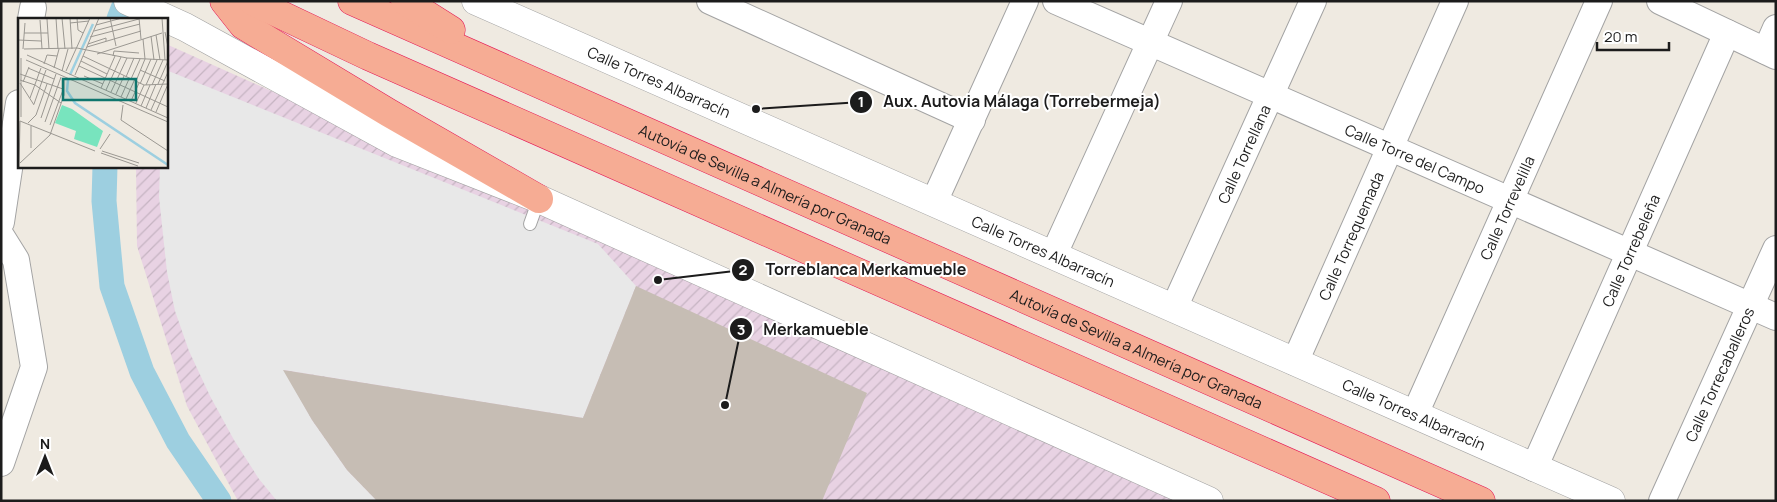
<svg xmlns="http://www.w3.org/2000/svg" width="1777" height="502" font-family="Manrope,sans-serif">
<defs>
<pattern id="industrial-furrows" width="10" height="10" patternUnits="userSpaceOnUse" patternTransform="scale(1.25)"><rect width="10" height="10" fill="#e8d2e3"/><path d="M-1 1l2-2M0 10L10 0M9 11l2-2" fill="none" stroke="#c6b4c2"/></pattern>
</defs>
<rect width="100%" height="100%" fill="#efeae1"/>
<path fill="url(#industrial-furrows)" d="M 166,44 L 1191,501 L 238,501 L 187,406 L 137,246 L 136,166 L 166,166 Z"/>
<path fill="#e8e8e8" d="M 166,70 L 598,244 L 636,286 L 583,418 L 284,370 L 312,420 L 347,470 L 377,501 L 277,501 L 259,479 L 234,440 L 210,396 L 189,351 L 175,311 L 167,272 L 159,197 L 160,166 L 166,166 Z"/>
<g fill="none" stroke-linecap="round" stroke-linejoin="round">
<g stroke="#9dcfe0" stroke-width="25">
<path d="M 119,19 L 126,1"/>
<path d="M 105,166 L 104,201 L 112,286 L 142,372 L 178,441 L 219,501"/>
</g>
</g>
<path fill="#c6bdb4" d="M 636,286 L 867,393 L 822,501 L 377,501 L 347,470 L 312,420 L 283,370 L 583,418 Z"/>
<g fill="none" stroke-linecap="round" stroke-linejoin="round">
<g stroke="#a3a3a3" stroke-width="14">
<path id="service" d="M 530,224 L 539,199"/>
</g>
<g stroke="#a3a3a3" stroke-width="28">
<g id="minor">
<path d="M 710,1 L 972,120"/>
<path id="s1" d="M 1056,1 L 1776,317"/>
<path d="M 1660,1 L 1776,56"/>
<path d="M 31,19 L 33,8"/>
<path d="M 1766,51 L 1776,28"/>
<path d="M 934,202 L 1025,1"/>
<path d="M 1,222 L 19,103"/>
<path d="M 1,236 L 16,260 L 34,367 L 1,463"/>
<path d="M 1054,254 L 1169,1"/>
<path id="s2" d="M 1174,308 L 1313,1"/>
<path id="s3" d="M 1295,362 L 1455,1"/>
<path id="s4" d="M 1415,414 L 1599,1"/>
<path id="s5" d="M 1534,468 L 1727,33"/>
<path id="s6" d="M 1662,501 L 1776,249"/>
</g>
</g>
<g stroke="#a3a3a3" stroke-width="29">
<g id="tertiary">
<path d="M 128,1 L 185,27 L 397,143 L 539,199 L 1209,501"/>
<path id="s7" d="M 476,1 L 1611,501"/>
</g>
</g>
<g stroke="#e41656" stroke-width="29">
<g id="trunk">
<path d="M 224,1 L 243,25 L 389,113 L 539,199"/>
<path d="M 252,1 L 368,56 L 1376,501"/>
<path id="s8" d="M 352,1 L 1481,501"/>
<path d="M 405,1 L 451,30"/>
</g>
</g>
<use href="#service" stroke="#fff" stroke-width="12"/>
<use href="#minor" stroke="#fff" stroke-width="26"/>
<use href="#tertiary" stroke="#fff" stroke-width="28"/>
<use href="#trunk" stroke="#f6ac94" stroke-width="28"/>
</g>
<g text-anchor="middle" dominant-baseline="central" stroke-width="4" stroke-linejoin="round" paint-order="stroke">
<g font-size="15" fill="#1c1c1c" stroke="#fff">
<text stroke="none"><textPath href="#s7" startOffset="200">Calle Torres Albarracín</textPath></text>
<text stroke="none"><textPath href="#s2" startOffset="169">Calle Torrellana</textPath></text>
<text stroke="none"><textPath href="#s1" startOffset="392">Calle Torre del Campo</textPath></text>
<text stroke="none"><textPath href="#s8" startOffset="452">Autovía de Sevilla a Almería por Granada</textPath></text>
<text stroke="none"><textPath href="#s4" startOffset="226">Calle Torrevelilla</textPath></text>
<text stroke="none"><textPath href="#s3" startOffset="138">Calle Torrequemada</textPath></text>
<text stroke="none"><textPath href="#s7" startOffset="620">Calle Torres Albarracín</textPath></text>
<text stroke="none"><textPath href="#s5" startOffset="238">Calle Torrebeleña</textPath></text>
<text stroke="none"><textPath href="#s8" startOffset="858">Autovía de Sevilla a Almería por Granada</textPath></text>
<text stroke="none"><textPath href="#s6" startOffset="139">Calle Torrecaballeros</textPath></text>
<text stroke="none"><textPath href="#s7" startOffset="1025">Calle Torres Albarracín</textPath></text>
</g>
</g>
<g transform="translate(18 18)">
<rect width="150" height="150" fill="#efeae1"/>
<path d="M 44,87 L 54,91 L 85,113 L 79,129 L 56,121 L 58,113 L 37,105 Z" fill="#78e4be"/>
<path fill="none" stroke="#9dcfe0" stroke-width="2.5" d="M 52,57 L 75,6M 50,62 L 49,73 L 57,85 L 150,147"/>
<path fill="none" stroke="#9b9892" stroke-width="1" d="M 38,0 L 40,31M 44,0 L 47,31M 52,0 L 54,31M 59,0 L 60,12 L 65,15M 92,0 L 98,28M 121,0 L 123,21M 144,0 L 147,42M 29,1 L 31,31M 22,2 L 24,31M 52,5 L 71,3M 78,7 L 104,0M 76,13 L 121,1M 147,14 L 150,29M 6,15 L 30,15M 138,17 L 142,42M 133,18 L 136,42M 72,19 L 122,6M 125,21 L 127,41M 0,22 L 23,23M 70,26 L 88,20 L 88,23M 69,29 L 123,13M 5,31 L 7,5M 6,31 L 59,30 L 109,40 L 150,42M 79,36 L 144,15M 9,37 L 150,100M 65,38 L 126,67 L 150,66M 95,38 L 96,33 L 121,35M 8,42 L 150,104M 63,43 L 89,56M 26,46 L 29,37 L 39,38M 61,48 L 150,89M 10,50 L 36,61M 36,50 L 41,31M 122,52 L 147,63M 44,53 L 50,31M 48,53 L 72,0M 2,56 L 45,71M 57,57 L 81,0M 66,58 L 85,66M 108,59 L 116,40M 113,61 L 122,41M 2,62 L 17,67 L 43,85M 118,63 L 127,41M 5,64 L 11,49M 2,65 L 16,87M 122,66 L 133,41M 140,66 L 150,43M 128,67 L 139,42M 134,67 L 145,42M 83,70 L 97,38M 88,72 L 103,39M 93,74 L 109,40M 98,76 L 106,58M 103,79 L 111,61M 12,80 L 23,50M 108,81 L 116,63M 113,83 L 121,65M 118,85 L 126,67M 16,86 L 28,52M 105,87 L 103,102 L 150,133M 123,88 L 132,67M 128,90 L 138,66M 133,92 L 150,54M 138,94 L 150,66M 3,99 L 3,40M 23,100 L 38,56M 27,104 L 43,59M 10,105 L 18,97 L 29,66M 32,107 L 45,72M 13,130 L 13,108M 82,131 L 92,116M 84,133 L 121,145M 83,135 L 120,148M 2,145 L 32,117 L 46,77 L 46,62M 1,150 L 2,103 L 77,133"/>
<path fill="#0f766e" fill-opacity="0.15" stroke="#0f766e" stroke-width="2.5" d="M 45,61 L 118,61 L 118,82 L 45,82 Z"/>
<rect width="150" height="150" fill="none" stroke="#1c1c1c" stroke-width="2.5"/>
</g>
<path fill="none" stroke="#1c1c1c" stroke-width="2" d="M756 109L861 102M658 280L743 270M725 405L741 329"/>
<g fill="#1c1c1c" stroke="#fff" stroke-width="2">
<circle cx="756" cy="109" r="5"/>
<circle cx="658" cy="280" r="5"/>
<circle cx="725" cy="405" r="5"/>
<circle cx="861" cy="102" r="12"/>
<circle cx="743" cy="270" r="12"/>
<circle cx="741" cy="329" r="12"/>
</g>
<g font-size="15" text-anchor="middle" font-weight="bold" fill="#fff">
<text x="861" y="107">1</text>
<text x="743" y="275">2</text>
<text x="741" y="335">3</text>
</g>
<g font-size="16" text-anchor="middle" font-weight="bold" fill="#1c1c1c" stroke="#fff" stroke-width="4" stroke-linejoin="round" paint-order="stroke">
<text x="1022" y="107">Aux. Autovia Málaga (Torrebermeja)</text>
<text x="866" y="275">Torreblanca Merkamueble</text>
<text x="816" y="335">Merkamueble</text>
</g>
<rect width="1777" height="502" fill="none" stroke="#1c1c1c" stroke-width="5"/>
<g transform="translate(45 457)" stroke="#ffffff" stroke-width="4" paint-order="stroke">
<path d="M0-4L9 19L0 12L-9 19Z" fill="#1c1c1c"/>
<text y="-8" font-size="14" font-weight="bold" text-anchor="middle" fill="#1c1c1c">N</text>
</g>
<path d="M1597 42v8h72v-8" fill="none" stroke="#1c1c1c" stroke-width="2.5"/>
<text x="1604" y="42" font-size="15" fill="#1c1c1c" stroke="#ffffff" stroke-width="4" paint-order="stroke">20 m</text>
</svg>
